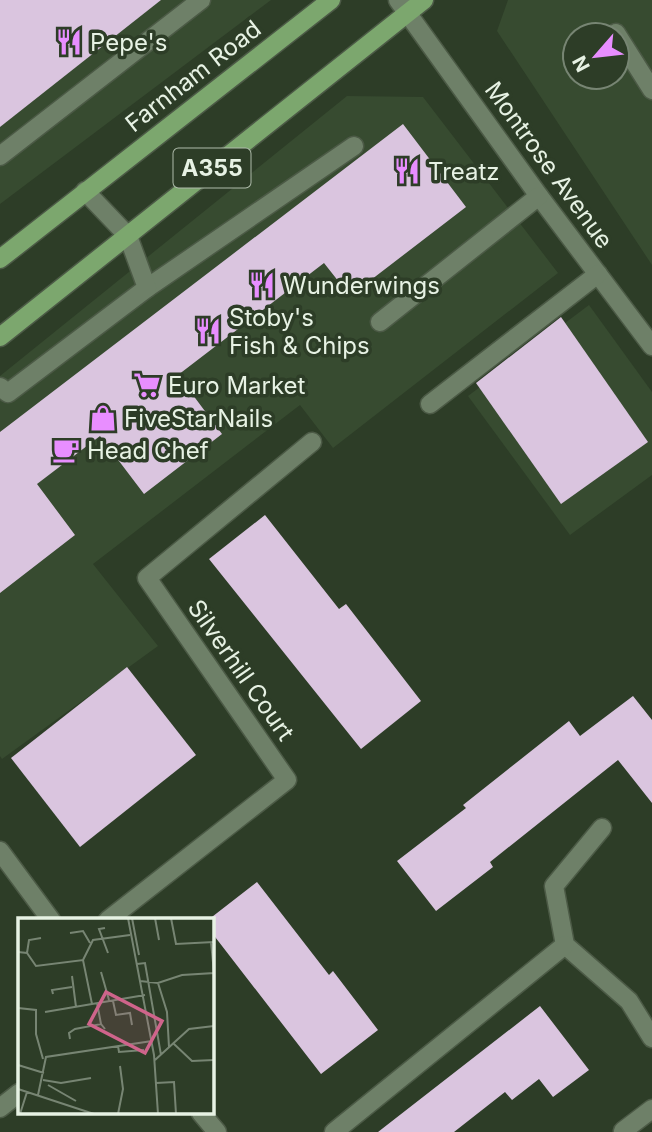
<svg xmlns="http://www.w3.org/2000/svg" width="652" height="1132" font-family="Inter,sans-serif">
<rect width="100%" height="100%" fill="#2d3d27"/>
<g fill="#374b30" fill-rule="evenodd">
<path d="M 0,0 L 271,0 L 0,204 Z"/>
<path d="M 508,0 L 652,0 L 652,265 L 497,31 ZM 575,35 L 617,35 L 617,77 L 575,77 Z"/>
<path d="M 347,96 L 423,97 L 558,273 L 333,448 L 300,405 L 93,564 L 158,646 L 2,759 L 0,756 L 0,376 Z"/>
<path d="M 589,305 L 652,392 L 652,475 L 570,535 L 468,396 Z"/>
</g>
<g fill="#dac5df">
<path d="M 0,0 L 161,0 L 0,127 Z"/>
<path d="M 403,124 L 466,207 L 350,296 L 324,263 L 178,375 L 222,434 L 144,494 L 100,436 L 37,484 L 75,535 L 0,593 L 0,432 Z"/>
<path d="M 561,317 L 648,442 L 561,504 L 476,383 Z"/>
<path d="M 265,515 L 339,609 L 346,604 L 421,701 L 361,749 L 209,559 Z"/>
<path d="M 127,667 L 196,755 L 80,847 L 11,758 Z"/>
<path d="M 633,696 L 652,720 L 652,803 L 618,760 L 490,862 L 493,867 L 436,911 L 397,861 L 466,808 L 463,805 L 569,721 L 580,736 Z"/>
<path d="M 257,882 L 329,975 L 333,971 L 378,1030 L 321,1074 L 212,933 L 212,920 L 208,920 Z"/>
<path d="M 540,1006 L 589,1070 L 553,1097 L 539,1079 L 512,1100 L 505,1092 L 454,1132 L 378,1132 Z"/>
</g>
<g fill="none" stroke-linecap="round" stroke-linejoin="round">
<g stroke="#4c5a46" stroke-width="21">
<g id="minor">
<path d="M 398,0 L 539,196 L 652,346"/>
<path d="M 616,33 L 652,90"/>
<path d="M 0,156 L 201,0"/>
<path d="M 147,288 L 354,146"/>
<path d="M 380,322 L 539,196"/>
<path d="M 0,387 L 8,393 L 147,288 L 128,236 L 85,191"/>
<path d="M 430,404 L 598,274"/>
<path d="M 602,828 L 554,886 L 565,945 L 629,1001 L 652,1038"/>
<path d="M 0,851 L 51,920"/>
<path d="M 108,920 L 287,780 L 147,578 L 312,442"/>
<path d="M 0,1108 L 19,1093"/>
<path d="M 201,1113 L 217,1132"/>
<path d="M 623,1131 L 652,1109"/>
<path d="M 334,1132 L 565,945"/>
</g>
</g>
<g stroke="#4c5a46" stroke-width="21">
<g id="major">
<path d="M 0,259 L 331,0"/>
<path d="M 0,337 L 424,0"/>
</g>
</g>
<use href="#minor" stroke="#6e8068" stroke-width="18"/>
<use href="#major" stroke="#7ca76e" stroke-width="18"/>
</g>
<defs>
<g id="restaurant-bare" transform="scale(2.1)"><path d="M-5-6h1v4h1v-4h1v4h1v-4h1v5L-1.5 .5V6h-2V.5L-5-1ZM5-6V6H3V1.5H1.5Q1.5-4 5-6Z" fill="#e88eff" stroke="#2d3d27" stroke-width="2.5" paint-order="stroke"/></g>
<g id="supermarket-bare" transform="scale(2.1)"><path d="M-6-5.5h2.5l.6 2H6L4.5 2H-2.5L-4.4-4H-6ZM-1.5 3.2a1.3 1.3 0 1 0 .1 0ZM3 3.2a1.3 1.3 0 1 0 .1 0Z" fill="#e88eff" stroke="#2d3d27" stroke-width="2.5" paint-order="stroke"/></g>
<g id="shop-bare" transform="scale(2.1)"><path d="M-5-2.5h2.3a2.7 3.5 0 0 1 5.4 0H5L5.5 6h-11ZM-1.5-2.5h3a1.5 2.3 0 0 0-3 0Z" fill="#e88eff" stroke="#2d3d27" stroke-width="2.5" paint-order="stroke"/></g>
<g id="cafe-bare" transform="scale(2.1)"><path d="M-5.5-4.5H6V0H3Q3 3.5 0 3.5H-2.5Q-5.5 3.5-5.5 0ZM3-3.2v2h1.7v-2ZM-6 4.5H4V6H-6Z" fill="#e88eff" stroke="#2d3d27" stroke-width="2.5" paint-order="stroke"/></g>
</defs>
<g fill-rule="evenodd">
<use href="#restaurant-bare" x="69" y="42"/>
<use href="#restaurant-bare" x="407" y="171"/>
<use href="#restaurant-bare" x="262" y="285"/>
<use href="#restaurant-bare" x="208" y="331"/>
<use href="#supermarket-bare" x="147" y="385"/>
<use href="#shop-bare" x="103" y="418"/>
<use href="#cafe-bare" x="66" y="450"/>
</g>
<g text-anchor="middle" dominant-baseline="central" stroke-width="7" stroke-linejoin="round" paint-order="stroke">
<rect fill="#2d3d27" stroke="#afbcab" stroke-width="2" x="173.5" y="148.5" width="77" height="39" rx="5"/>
<g font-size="23" font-weight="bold" fill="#e7f2e4">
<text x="212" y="168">A355</text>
</g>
<g font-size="24" fill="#e7f2e4" stroke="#2d3d27" text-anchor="start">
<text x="90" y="42">Pepe's</text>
<text x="428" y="171">Treatz</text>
<text x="283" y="285">Wunderwings</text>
<text x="229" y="317">Stoby's<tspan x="229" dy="28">Fish &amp; Chips</tspan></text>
<text x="168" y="385">Euro Market</text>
<text x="124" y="418">FiveStarNails</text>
<text x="87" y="450">Head Chef</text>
</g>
<g font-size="24" fill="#e7f2e4" stroke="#2d3d27">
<text transform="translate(193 76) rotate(-38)">Farnham Road</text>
<text transform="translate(549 165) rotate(54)">Montrose Avenue</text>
<text transform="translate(241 670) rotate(55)">Silverhill Court</text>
</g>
</g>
<g transform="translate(18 918)">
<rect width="196" height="196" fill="#2d3d27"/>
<path fill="none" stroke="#778573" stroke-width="2" d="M 110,0 L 136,137 L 140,196M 114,0 L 121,37M 137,0 L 141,22M 153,0 L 158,26 L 196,24M 87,10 L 81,11 L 90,35M 52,15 L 65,13 L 72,25M 0,34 L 9,35 L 18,48 L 65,42 L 74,86M 9,35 L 11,22 L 23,20M 65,42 L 75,22 L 112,17M 119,46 L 127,45 L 143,137M 83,54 L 91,82M 54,58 L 58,89M 122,63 L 140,65 L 164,57 L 196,55 L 193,24M 140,65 L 149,94 L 151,129M 35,76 L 34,72 L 54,69M 95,83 L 98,97 L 112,95 L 114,107M 79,85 L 83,106M 0,90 L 18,92 L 18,116 L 25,141M 27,94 L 127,77M 52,121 L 51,115 L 57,111 L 83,106 L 87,111M 156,126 L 174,143 L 196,142M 100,128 L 101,134 L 126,132M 137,142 L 171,111 L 196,108M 0,147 L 26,155M 25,162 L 43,165 L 73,160M 138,165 L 156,164 L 158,196M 30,167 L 58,183M 0,171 L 76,196M 20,177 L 28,139 L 134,123M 2,196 L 9,174M 100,196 L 105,171 L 102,148"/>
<path fill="#cf648b" fill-opacity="0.15" stroke="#cf648b" stroke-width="3.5" d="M 88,74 L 144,103 L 127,135 L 71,106 Z"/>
<rect width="196" height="196" fill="none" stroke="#e7f2e4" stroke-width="3.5"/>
</g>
<g transform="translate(596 56) rotate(242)"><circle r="33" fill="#2d3d27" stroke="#778573" stroke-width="2"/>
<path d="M0-5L12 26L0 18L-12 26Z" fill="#e88eff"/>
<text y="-10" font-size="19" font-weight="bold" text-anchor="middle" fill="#e7f2e4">N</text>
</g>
</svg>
